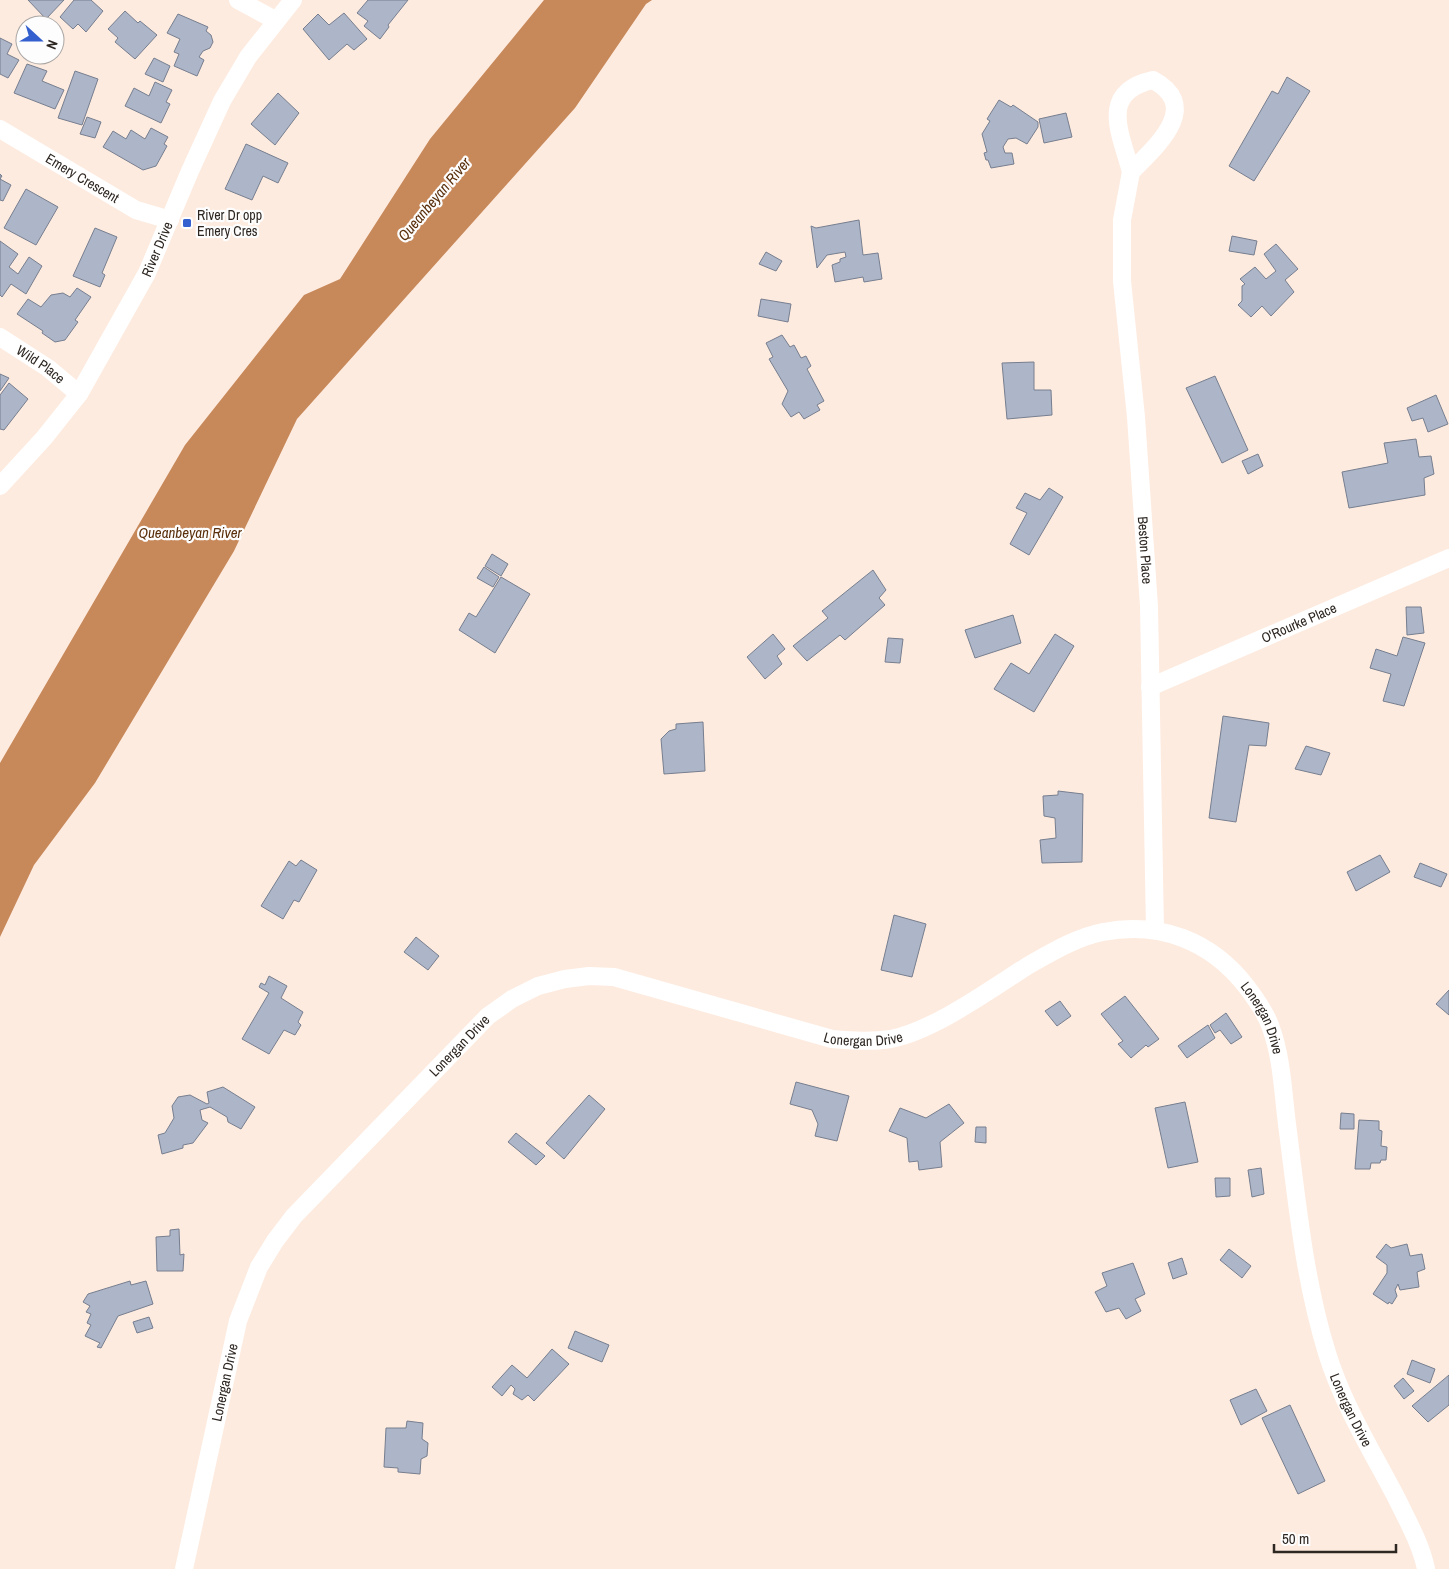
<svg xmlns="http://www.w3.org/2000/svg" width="1449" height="1569" font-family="'Archivo Narrow',sans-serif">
<rect width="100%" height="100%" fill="#feebdf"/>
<path fill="#c7885a" d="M 544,0 L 652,0 L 646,4 L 575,108 L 297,419 L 234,551 L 95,783 L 34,865 L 0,937 L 0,763 L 185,445 L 304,295 L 340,279 L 430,139 Z"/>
<g fill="#adb6c8" stroke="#767e8f">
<path d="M 28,0 L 64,0 L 46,19 Z"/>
<path d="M 74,0 L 91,0 L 103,11 L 86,32 L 78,24 L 73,29 L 60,17 Z"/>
<path d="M 368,0 L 408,0 L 388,25 L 389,27 L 380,39 L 364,26 L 368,21 L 357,13 Z"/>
<path d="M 125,11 L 138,23 L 140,21 L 157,35 L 135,59 L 115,42 L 118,38 L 108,29 Z"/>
<path d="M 344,13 L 367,39 L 354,50 L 347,44 L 329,60 L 303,29 L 318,14 L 329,25 Z"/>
<path d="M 178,14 L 208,27 L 206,31 L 211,35 L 213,42 L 210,48 L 203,51 L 199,57 L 204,60 L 197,76 L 174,66 L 179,54 L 174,52 L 180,39 L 167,33 Z"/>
<path d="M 0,38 L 12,44 L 7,54 L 19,60 L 8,78 L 0,74 Z"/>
<path d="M 154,58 L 170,66 L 163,82 L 145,74 Z"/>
<path d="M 27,64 L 47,71 L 42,81 L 64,90 L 55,109 L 14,93 Z"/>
<path d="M 75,71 L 98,79 L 82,125 L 58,118 Z"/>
<path d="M 1287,77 L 1310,91 L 1254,181 L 1229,166 L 1272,91 L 1278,94 Z"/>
<path d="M 155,82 L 172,90 L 166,102 L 170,104 L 161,123 L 125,106 L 134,88 L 149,96 Z"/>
<path d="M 278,93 L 299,113 L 275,145 L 251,124 Z"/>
<path d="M 999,100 L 1011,107 L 1013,105 L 1038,122 L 1038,127 L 1027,144 L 1016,138 L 1008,139 L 1003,147 L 1005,153 L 1012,153 L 1014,164 L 991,168 L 988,160 L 986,160 L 984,153 L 987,152 L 982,134 L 990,121 L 987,119 Z"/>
<path d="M 1066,113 L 1072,137 L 1044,143 L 1039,119 Z"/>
<path d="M 87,117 L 101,122 L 95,138 L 80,134 Z"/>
<path d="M 151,128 L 168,137 L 164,144 L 167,146 L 156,166 L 143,170 L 103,147 L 113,131 L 126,139 L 131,130 L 145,139 Z"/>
<path d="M 246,144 L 288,163 L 278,183 L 263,176 L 252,200 L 225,189 Z"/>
<path d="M 0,174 L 2,176 L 0,179 L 11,185 L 3,201 L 0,200 Z"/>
<path d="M 26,189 L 58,207 L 36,245 L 4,228 Z"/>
<path d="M 859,220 L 863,255 L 878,253 L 882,279 L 864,282 L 863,277 L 835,282 L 832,265 L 840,262 L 840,259 L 846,257 L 845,252 L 827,255 L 817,268 L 811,226 L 816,228 Z"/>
<path d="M 95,228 L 117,237 L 102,273 L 105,275 L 100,287 L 73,276 Z"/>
<path d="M 1232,236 L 1257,241 L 1254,255 L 1229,251 Z"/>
<path d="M 0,241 L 18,254 L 9,267 L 18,274 L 29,257 L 42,266 L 26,294 L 11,284 L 2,297 L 0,295 Z"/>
<path d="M 1276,244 L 1298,269 L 1285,280 L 1294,292 L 1271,316 L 1262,306 L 1251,317 L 1238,305 L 1242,301 L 1242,286 L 1245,284 L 1240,279 L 1255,267 L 1266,279 L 1276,271 L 1264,254 Z"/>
<path d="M 766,252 L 782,261 L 776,271 L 759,264 Z"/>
<path d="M 77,288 L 91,297 L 75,320 L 78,322 L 65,340 L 55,342 L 42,333 L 43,331 L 17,314 L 28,299 L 41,307 L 51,295 L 63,293 L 70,297 Z"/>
<path d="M 761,299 L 791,304 L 788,322 L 758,316 Z"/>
<path d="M 782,335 L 790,347 L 794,345 L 801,358 L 806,356 L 811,366 L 807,369 L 824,401 L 817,405 L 820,410 L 804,419 L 799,412 L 791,417 L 782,404 L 788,391 L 769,359 L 773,357 L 766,343 Z"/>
<path d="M 1034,362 L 1034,390 L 1051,390 L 1052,415 L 1007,419 L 1002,363 Z"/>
<path d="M 0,374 L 9,378 L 0,391 Z"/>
<path d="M 1215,376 L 1248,450 L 1222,463 L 1186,388 Z"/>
<path d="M 9,383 L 28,399 L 4,430 L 0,429 L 0,395 Z"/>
<path d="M 1436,395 L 1448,424 L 1428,432 L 1423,418 L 1412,421 L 1407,408 Z"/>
<path d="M 1416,439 L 1419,457 L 1431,456 L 1434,474 L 1424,478 L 1425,495 L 1349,508 L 1342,472 L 1388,463 L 1384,443 Z"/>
<path d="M 1258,454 L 1263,466 L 1248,474 L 1242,461 Z"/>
<path d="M 1049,488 L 1063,497 L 1029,555 L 1010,544 L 1027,513 L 1016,508 L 1025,493 L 1040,500 Z"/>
<path d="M 492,554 L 508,564 L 501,576 L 485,566 Z"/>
<path d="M 484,567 L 499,577 L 493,587 L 477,578 Z"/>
<path d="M 873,570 L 886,590 L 879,598 L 885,605 L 845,640 L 840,635 L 807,661 L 793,646 L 828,618 L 822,611 Z"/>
<path d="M 501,577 L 530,594 L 495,653 L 459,630 L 469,613 L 476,617 Z"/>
<path d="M 1406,607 L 1421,607 L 1424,633 L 1407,635 Z"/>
<path d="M 1013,615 L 1021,643 L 975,658 L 965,630 Z"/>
<path d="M 773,634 L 785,649 L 777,656 L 782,664 L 765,679 L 747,657 Z"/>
<path d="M 1055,634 L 1074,646 L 1034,712 L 994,689 L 1011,663 L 1029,674 Z"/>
<path d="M 1403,637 L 1425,643 L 1404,706 L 1383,701 L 1391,674 L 1370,668 L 1376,649 L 1397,656 Z"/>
<path d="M 888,638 L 903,639 L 900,663 L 885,662 Z"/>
<path d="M 1223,716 L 1269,723 L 1266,746 L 1249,745 L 1236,822 L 1209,818 Z"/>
<path d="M 703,722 L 705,771 L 664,774 L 661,739 L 669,731 L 676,729 L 676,724 Z"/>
<path d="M 1306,746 L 1330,753 L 1321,775 L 1295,769 Z"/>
<path d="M 1058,791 L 1083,794 L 1082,862 L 1042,863 L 1040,840 L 1056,838 L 1055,818 L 1044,816 L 1043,796 L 1058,795 Z"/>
<path d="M 1380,855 L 1390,872 L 1356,891 L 1347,872 Z"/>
<path d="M 301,860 L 317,870 L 299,902 L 294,900 L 283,919 L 261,906 L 289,861 L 296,866 Z"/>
<path d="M 1420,863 L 1447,874 L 1441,887 L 1414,877 Z"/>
<path d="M 894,915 L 926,924 L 912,977 L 881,970 Z"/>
<path d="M 416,937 L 439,956 L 428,970 L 404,952 Z"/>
<path d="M 269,976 L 287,986 L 281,998 L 303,1012 L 298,1022 L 301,1025 L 295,1035 L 284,1030 L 269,1054 L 242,1039 L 269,993 L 259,987 L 261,983 L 265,985 Z"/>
<path d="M 1449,990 L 1449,1015 L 1436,1004 Z"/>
<path d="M 1125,996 L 1159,1039 L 1148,1047 L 1146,1045 L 1131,1058 L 1118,1044 L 1123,1041 L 1101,1014 Z"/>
<path d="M 1060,1001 L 1071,1016 L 1057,1026 L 1045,1011 Z"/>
<path d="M 1226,1013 L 1242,1037 L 1231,1044 L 1220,1030 L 1215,1033 L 1210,1025 Z"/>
<path d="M 1208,1025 L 1215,1038 L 1187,1058 L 1178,1046 Z"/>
<path d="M 796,1082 L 849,1096 L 837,1141 L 815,1136 L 818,1124 L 812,1110 L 790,1104 Z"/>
<path d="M 223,1087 L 255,1107 L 241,1129 L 228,1122 L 227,1117 L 210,1107 L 200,1110 L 202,1120 L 208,1123 L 193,1143 L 183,1145 L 183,1148 L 162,1154 L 158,1135 L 165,1133 L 174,1118 L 172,1106 L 178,1097 L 190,1095 L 207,1104 L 209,1103 L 207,1092 Z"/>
<path d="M 589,1095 L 605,1109 L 564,1159 L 546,1143 Z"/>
<path d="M 1185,1102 L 1198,1162 L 1168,1168 L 1155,1108 Z"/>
<path d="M 949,1104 L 964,1123 L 940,1142 L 942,1167 L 919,1170 L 918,1161 L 909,1162 L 907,1138 L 889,1131 L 900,1108 L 926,1118 Z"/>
<path d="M 1341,1113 L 1354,1114 L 1354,1129 L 1340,1129 Z"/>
<path d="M 1359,1120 L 1379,1121 L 1379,1130 L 1382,1131 L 1381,1146 L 1387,1147 L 1386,1160 L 1381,1160 L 1380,1163 L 1371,1163 L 1370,1169 L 1355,1169 Z"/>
<path d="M 976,1127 L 986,1127 L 986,1143 L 975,1142 Z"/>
<path d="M 516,1133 L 545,1156 L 536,1165 L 508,1142 Z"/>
<path d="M 1261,1168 L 1264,1194 L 1252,1197 L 1248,1170 Z"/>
<path d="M 1215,1178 L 1230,1178 L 1230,1196 L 1216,1197 Z"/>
<path d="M 179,1229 L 180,1255 L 184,1254 L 183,1271 L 157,1271 L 156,1237 L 170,1236 L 170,1230 Z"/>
<path d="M 1386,1244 L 1391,1248 L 1407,1244 L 1410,1256 L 1422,1254 L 1425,1269 L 1417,1272 L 1419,1287 L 1400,1290 L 1398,1284 L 1395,1290 L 1397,1296 L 1392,1304 L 1389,1302 L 1388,1304 L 1373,1294 L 1387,1273 L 1387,1265 L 1376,1257 Z"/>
<path d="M 1229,1249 L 1251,1266 L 1242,1278 L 1220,1260 Z"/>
<path d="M 1182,1258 L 1187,1274 L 1173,1279 L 1168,1263 Z"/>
<path d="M 1133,1263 L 1145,1294 L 1135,1299 L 1141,1311 L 1126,1319 L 1119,1308 L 1106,1312 L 1095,1292 L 1107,1286 L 1102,1273 Z"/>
<path d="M 130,1281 L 131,1285 L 146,1281 L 153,1304 L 118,1316 L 101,1348 L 97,1347 L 100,1343 L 85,1336 L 91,1325 L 87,1323 L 91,1314 L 86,1312 L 90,1306 L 83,1302 L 88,1294 Z"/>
<path d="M 149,1317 L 153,1328 L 137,1333 L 133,1322 Z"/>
<path d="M 575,1331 L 609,1345 L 602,1362 L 568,1348 Z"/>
<path d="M 552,1349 L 569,1364 L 534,1401 L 528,1395 L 522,1400 L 513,1394 L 515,1389 L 511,1385 L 502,1396 L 492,1387 L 512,1365 L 527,1378 Z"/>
<path d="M 1412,1360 L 1435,1369 L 1430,1383 L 1407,1374 Z"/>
<path d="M 1449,1375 L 1449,1405 L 1428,1422 L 1412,1406 Z"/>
<path d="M 1403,1378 L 1414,1391 L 1404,1399 L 1394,1386 Z"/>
<path d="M 1256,1389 L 1267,1411 L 1241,1425 L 1230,1400 Z"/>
<path d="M 1290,1405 L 1325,1481 L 1298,1494 L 1262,1418 Z"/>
<path d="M 407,1421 L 423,1423 L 422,1439 L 428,1443 L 427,1456 L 421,1459 L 420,1474 L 398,1472 L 398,1468 L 384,1467 L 386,1428 L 406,1428 Z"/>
</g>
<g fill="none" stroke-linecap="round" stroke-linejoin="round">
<g stroke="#fff" stroke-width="18">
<path d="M 238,0 L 275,20"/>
<path d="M 1153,80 C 1203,107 1155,147 1131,172 C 1121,134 1098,92 1153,80 Z"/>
<path id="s1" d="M 0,129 L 136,210 L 170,220"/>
<path id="s2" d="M 1131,172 L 1122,220 L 1122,281 L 1136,417 L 1149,606 L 1155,929"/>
<path id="s3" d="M 0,337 L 48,368 L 79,394"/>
<path id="s4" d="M 0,486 L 44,438 L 79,394 L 147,273 L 190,171 L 222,101 L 248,57 L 293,0"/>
<path id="s5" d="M 1150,687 L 1449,558"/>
<path id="s6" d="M 184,1569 L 238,1321 L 259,1267 L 275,1241 L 294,1216 L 488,1016 L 512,999 L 538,986 L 565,979 L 589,976 L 614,977 L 832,1039 C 852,1041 871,1042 891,1039 C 935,1030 991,989 1029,965 C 1052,952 1077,937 1103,932 C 1160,921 1211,941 1246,986 C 1256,999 1266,1013 1271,1028 C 1282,1058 1283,1093 1287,1124 C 1297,1201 1304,1279 1327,1353 C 1343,1405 1372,1451 1397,1499 C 1408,1522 1421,1544 1426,1569"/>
</g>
</g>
<rect fill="#345fce" stroke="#fdfdfd" stroke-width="2" x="182" y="218" width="10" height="10" rx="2.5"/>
<g text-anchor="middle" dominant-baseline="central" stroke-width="4.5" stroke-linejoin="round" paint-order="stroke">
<g font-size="14" fill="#2d2621" stroke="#fdfdfd">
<text stroke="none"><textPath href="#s1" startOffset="96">Emery Crescent</textPath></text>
<text stroke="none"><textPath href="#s4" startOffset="286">River Drive</textPath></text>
<text stroke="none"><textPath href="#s3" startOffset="49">Wild Place</textPath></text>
<text stroke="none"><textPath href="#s2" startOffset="380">Beston Place</textPath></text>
<text stroke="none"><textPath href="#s5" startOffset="162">O'Rourke Place</textPath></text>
<text stroke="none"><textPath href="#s6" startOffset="1510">Lonergan Drive</textPath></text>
<text stroke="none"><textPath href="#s6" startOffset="1046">Lonergan Drive</textPath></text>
<text stroke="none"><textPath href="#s6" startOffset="611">Lonergan Drive</textPath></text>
<text stroke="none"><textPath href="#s6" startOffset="191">Lonergan Drive</textPath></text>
<text stroke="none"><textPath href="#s6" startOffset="1915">Lonergan Drive</textPath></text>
</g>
<g font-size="14" fill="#2d2621" stroke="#fdfdfd" text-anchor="start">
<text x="197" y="215">River Dr opp<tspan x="197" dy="16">Emery Cres</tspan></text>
</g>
<g font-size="15" font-style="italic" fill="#5a2f0b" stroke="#fdfdfd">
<text transform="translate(434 199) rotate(-50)">Queanbeyan River</text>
<text x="190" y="532">Queanbeyan River</text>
</g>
</g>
<g transform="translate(40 40) rotate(111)"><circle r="24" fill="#fdfdfd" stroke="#aaa7a5"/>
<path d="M0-4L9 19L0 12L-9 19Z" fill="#345fce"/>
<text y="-8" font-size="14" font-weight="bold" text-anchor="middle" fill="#2d2621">N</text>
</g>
<path d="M1274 1544v8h122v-8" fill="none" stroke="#2d2621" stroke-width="2.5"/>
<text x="1282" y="1544" font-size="15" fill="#2d2621" stroke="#fdfdfd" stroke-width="4" paint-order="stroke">50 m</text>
</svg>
